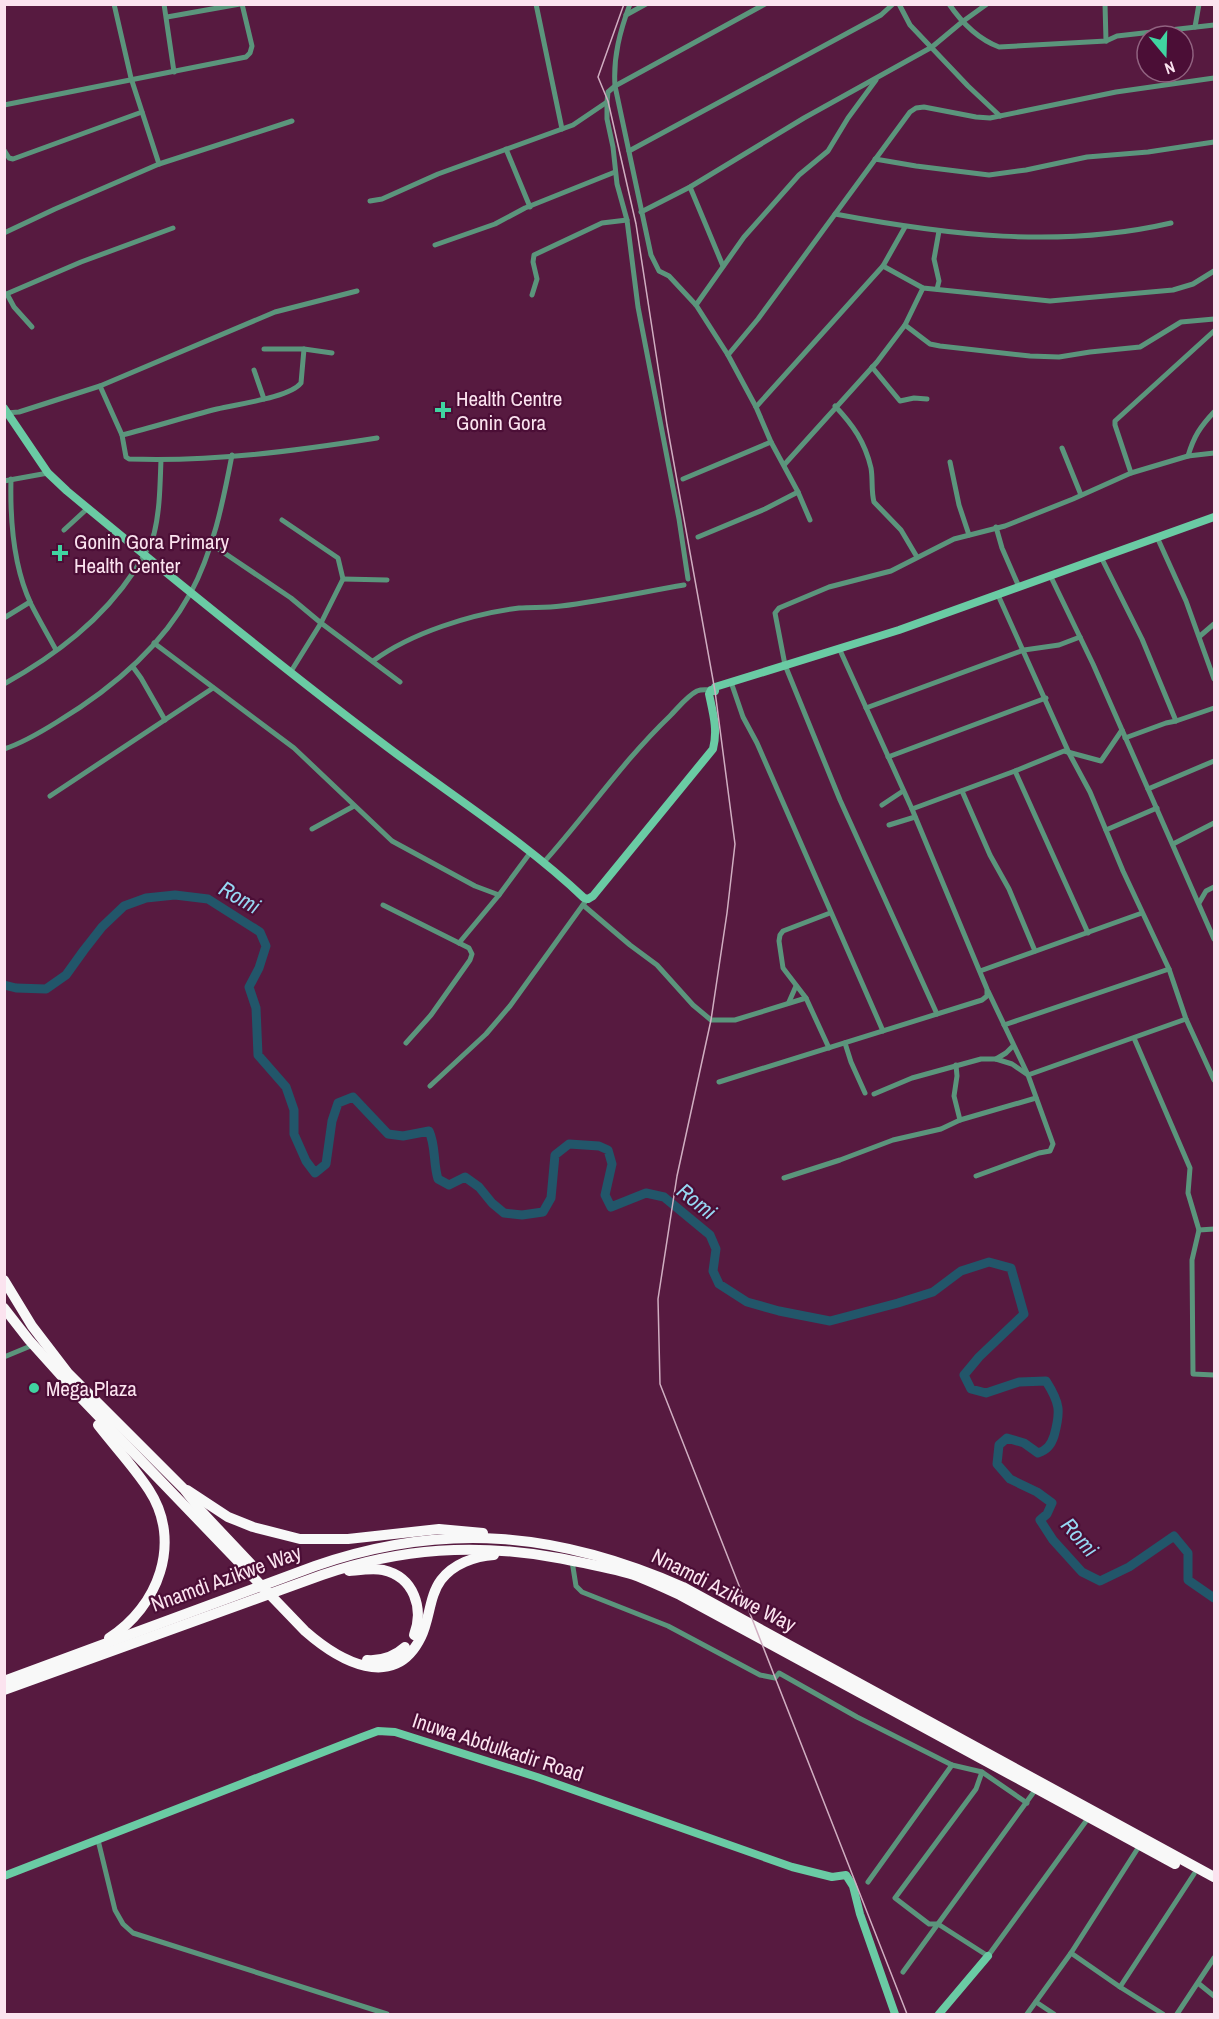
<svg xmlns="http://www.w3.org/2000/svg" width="1219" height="2019" font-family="'Archivo Narrow',sans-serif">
<rect width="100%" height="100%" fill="#571a40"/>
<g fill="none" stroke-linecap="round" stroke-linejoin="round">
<path stroke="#22566a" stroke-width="9" d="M 4,985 L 16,988 L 46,989 L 66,975 L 84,950 L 102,927 L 124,906 L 146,898 L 175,895 L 208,899 L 260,932 L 266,946 L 259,968 L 249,987 L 256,1008 L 258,1055 L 286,1087 L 294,1110 L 294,1134 L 306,1161 L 315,1173 L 326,1164 L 332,1121 L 338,1103 L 353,1097 L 388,1134 L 403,1136 L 429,1131 C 436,1146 433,1163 438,1179 L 449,1185 L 465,1177 L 479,1187 L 492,1203 L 504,1213 L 522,1215 L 543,1212 L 551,1198 L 555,1155 L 569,1144 L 599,1146 L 608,1150 L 612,1164 L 605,1195 L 611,1207 L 646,1193 L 664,1197 L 710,1235 L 716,1249 L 713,1271 L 719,1284 L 747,1302 L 779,1311 L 830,1321 L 898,1303 L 933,1292 L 961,1271 L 989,1262 L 1011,1268 L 1024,1314 L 979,1357 L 964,1375 L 971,1389 L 986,1393 L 1019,1382 L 1046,1381 C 1060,1403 1061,1411 1054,1436 C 1051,1445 1047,1450 1038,1453 L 1024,1443 L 1007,1438 L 999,1445 L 997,1464 L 1010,1479 L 1037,1492 L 1052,1503 L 1047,1514 L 1040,1520 L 1053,1540 L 1082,1572 L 1100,1581 L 1129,1567 L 1174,1536 L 1188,1553 L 1188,1580 L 1214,1598"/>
<g stroke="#5b957c" stroke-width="5">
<path d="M 114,4 L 131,78 L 159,164"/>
<path d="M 164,4 L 174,72"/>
<path d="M 536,4 L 562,129"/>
<path d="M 630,4 C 620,31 613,57 615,86 L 651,255 L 659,271 L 669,276 L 696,305 L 728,355 L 756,407 L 771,442 L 798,492 L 810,520"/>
<path d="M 899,4 L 910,25 L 968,86 L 1000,116"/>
<path d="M 949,4 C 962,23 978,39 999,47 L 1106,41 L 1117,36 L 1214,25"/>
<path d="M 1105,4 L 1106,41"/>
<path d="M 626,15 L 646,4"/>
<path d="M 167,17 L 240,4"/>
<path d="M 1195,27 L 1199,4"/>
<path d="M 607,102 L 607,119 L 613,147 L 617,184 L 627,220 L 638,307 L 679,519 L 688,579"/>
<path d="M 4,105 L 246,57 L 250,53 L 252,46 L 242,4"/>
<path d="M 506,149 L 530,207"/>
<path d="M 4,150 L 9,158 L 13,159 L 142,112"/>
<path d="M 629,151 L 881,15 L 893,4"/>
<path d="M 875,159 L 916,166 L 989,175 L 1026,170 L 1087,157 L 1148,152 L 1214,142"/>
<path d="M 690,187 L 723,266"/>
<path d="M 370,201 L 382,199 L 438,174 L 573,125 L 607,102 L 608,92 L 615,86 L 765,4"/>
<path d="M 641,212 L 690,187 L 804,118 L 932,47 L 962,22 L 987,4"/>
<path d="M 835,214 C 947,235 1059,249 1171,223"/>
<path d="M 4,233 L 55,209 L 159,164 L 292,121"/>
<path d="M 435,245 L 495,224 L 525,208 L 615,172"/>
<path d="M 883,266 L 923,288 L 1050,301 L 1173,290 L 1193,284 L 1214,271"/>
<path d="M 937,289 L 939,281 L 934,259 L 939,231"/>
<path d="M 7,294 L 14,307 L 32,327"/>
<path d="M 4,295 L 81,262 L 173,228"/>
<path d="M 532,295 L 537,279 L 533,262 L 534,255 L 602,223 L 627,220"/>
<path d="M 696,305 L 744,237 L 799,175 L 828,151 L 848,118 L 876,80"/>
<path d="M 905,325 L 930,344 L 940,346 L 1030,356 L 1059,357 L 1090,352 L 1140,347 L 1181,322 L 1214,319"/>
<path d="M 264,349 L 304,349 L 332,353"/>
<path d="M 728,355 L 758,319 L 910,112 L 916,108 L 924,107 L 976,117 L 990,118 L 1116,92 L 1214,78"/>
<path d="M 872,367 L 900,401 L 914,398 L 927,399"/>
<path d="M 254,370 L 264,399"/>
<path d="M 100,386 L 122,435 L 126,457 L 129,459 C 212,462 295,451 377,438"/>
<path d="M 835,406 C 853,425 865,442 871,468 C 873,479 871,491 874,502 L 901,530 L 917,557"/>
<path d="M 756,407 L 883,266 L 905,227"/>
<path d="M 6,413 L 19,412 L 100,386 L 275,312 L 357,291"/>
<path d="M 122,435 C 154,427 185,417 217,409 C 237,404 289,398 301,383 L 304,349"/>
<path d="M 1062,448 L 1081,495"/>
<path d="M 1188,456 C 1194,436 1200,427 1214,412"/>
<path d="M 950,462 L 959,505 L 969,535"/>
<path d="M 784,465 L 877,362 L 905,325 L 923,288"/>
<path d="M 1131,473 L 1115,425 L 1115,421 L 1214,331"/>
<path d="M 11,479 C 10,519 14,568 31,604 C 39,620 48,635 56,650"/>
<path d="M 683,479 L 771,442"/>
<path d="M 4,481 L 48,473"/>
<path d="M 282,520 L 338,558 L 343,579 L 321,623 L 290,673"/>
<path d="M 996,527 L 1002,548 L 1019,587"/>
<path d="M 64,530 L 88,508"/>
<path d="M 698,537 L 765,509 L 798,492"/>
<path d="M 1157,537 L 1186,601 L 1214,679"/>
<path d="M 211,544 L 291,598 L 321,623 L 400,682"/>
<path d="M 1101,557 L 1142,639 L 1176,721 L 1166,723 L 1125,738"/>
<path d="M 1050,575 L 1093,664 L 1214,939"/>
<path d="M 343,579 L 387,580"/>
<path d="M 998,595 L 1069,753 L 1090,792 L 1123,871 L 1169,969 L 1186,1019 L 1214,1080"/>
<path d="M 4,618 L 30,602"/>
<path d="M 1200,636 L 1214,624"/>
<path d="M 154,643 L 294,748 L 392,841 L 475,886 L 499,895"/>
<path d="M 373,661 C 411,633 471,614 519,608 C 533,607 547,608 561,606 C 602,601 643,592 684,585"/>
<path d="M 133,667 L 141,678 L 165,720"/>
<path d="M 731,682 L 743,717 L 757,743 L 883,1031"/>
<path d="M 4,684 C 56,655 102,620 135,570 C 142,559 150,547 154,534 C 160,510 160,484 161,460"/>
<path d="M 866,708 L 1024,650 L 1059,645 L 1080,637"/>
<path d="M 1176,721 L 1214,708"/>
<path d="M 4,749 C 23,743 41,732 57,722 C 110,690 160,649 190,594 C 213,552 223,502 232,455"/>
<path d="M 888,757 L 1046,698"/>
<path d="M 1015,771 L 1088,933"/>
<path d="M 1148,789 L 1214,761"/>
<path d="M 962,791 L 990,855 L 1009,889 L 1035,951"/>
<path d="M 50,796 L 213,688"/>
<path d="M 882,805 L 903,791"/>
<path d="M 912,809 L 1015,771 L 1064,751 L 1101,761 L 1122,730"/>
<path d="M 889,825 L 915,817"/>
<path d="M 312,829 L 354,806"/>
<path d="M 1106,830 L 1157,808"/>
<path d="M 1173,844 L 1214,823"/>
<path d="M 544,862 C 587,814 623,761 670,716 C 678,708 687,696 697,691 C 702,689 706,690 711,690"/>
<path d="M 1199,903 L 1206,891 L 1214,887"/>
<path d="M 383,905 L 469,948 L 472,954 L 470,960 L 431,1015 L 406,1043"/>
<path d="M 583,905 L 630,945 L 657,965 L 693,1005 L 711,1020 L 735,1020 L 806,998"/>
<path d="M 459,943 L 499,895 L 530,853"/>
<path d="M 980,971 L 1142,913"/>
<path d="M 789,1002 L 796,986"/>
<path d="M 937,1014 L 840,800 L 785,665 L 775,613 L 779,608 L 829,587 L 891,571 L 954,539 L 1005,526 L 1073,499 L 1131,473 L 1188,456 L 1214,453"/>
<path d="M 1004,1025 L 1169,969"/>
<path d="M 1134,1038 L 1190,1168 L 1188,1193 L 1199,1230 L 1192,1260 L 1193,1374 L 1214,1375"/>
<path d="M 845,1043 L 851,1062 L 865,1093"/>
<path d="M 829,1048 L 806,998 L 783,968 L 779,941 L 780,935 L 783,931 L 830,913"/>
<path d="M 996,1059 L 1006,1053 L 1013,1046"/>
<path d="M 956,1065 L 957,1076 L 954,1096 L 960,1120"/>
<path d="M 719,1082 L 982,1000 L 987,996 L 987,989 L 912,809 L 839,648"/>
<path d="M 430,1086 L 486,1034 L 510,1006 L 585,902"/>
<path d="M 874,1094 L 912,1078 L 981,1059 L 996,1059 L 1012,1064 L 1028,1075 L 1186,1019"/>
<path d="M 976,1176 L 1039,1153 L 1050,1151 L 1053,1144 L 1028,1075 L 988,991"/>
<path d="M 784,1178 L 840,1160 L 893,1140 L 941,1129 L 960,1120 L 1036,1098"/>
<path d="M 1199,1230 L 1214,1229"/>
<path d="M 4,1357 L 33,1345"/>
<path d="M 572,1561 L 576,1586 L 582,1592 L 668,1626 L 760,1675 L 775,1678 L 779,1673 L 857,1717 L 952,1765 L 982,1772 L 1027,1803"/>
<path d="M 982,1772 L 976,1789 L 895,1898 L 929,1924 L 938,1924 L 988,1956 L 1089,1817"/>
<path d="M 98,1840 L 115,1910 L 123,1924 L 133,1933 L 387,2014"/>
<path d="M 868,1882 L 952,1765"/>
<path d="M 1071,1953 L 1120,1987 L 1163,2014"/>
<path d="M 903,1972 L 1036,1789"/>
<path d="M 1198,1983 L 1214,1996"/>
<path d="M 1120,1987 L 1194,1874"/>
<path d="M 1036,2002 L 1054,2014"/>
<path d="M 1027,2014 L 1071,1953 L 1140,1845"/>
<path d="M 1177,2014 L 1214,1958"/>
</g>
<g stroke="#6acba4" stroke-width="8">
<path d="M 4,408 L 48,473 L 67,491 C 172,578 277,664 386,746 C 452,796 524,841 584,898 L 588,899 L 593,896 L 713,749 C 718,730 713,713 709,694 L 711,690 L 715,691 L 715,687 L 899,630 L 1214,517"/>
<path d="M 4,1876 L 362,1737 L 378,1731 L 395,1732 L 537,1777 L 792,1867 L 832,1877 L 846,1875 L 853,1886 L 860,1914 L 895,2014"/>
<path d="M 939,2014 L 988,1956"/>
</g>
<g stroke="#f8f8f8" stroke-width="10">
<path d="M 4,1280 L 32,1326 L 68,1373 L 184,1489 L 202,1512 L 251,1564"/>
<path d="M 4,1308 L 29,1340 L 82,1399 L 305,1631 C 338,1660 394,1693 421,1637 C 430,1619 429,1596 441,1580 C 453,1564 475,1556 494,1555"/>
<path d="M 98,1425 C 115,1447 134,1467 149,1490 C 183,1542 158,1607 109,1638"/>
<path d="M 187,1490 L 228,1517 L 253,1527 L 300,1539 L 348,1539 L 439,1529 L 483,1533"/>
<path d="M 349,1571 C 360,1570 373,1568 383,1570 C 414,1577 424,1608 414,1635"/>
<path d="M 367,1660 C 382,1661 394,1657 405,1647"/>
<path d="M 4,1681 L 315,1566 C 445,1521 558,1532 683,1587 L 1214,1877"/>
<path d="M 4,1690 L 322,1575 C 401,1548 476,1543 558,1558 C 583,1563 609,1567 634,1575 C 650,1581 665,1588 680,1595 L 1175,1864"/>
</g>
<path stroke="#d0aec1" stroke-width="1.5" d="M 624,4 L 598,77 L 608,101 L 636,224 L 667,425 L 715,691 L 735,844 L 727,913 L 711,1020 L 677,1176 L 658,1299 L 660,1384 L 907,2014"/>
</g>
<g fill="#40d4a1" stroke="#4b0e36" stroke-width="2">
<path d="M440 401h6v6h6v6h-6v6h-6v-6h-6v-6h6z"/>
<path d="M57 544h6v6h6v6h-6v6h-6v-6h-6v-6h6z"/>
<circle cx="34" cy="1388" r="6"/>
</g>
<g text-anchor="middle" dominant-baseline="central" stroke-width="4.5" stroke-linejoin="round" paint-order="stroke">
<g font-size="21" fill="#fbe3ef" stroke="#4b0e36" text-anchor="start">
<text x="456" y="398">Health Centre<tspan x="456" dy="24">Gonin Gora</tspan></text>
<text x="74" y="541">Gonin Gora Primary<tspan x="74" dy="24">Health Center</tspan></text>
<text x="46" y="1388">Mega Plaza</text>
</g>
<g font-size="21" fill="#fbe3ef" stroke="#4b0e36">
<text transform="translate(226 1578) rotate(-20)">Nnamdi Azikwe Way</text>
<text transform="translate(724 1590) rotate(27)">Nnamdi Azikwe Way</text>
<text transform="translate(498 1747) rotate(18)">Inuwa Abdulkadir Road</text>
</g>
<g font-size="22" font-style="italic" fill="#96d7f2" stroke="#4b0e36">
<text transform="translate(240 897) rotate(30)">Romi</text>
<text transform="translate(697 1201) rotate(39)">Romi</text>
<text transform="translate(1080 1537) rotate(49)">Romi</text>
</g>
</g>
<rect width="1219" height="2019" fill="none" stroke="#fbe3ef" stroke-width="12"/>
<g transform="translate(1165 54) rotate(161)"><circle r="28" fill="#4b0e36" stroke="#916380" stroke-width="1.5"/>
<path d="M0-4.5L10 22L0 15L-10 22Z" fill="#40d4a1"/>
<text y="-9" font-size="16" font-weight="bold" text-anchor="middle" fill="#fbe3ef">N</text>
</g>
</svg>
